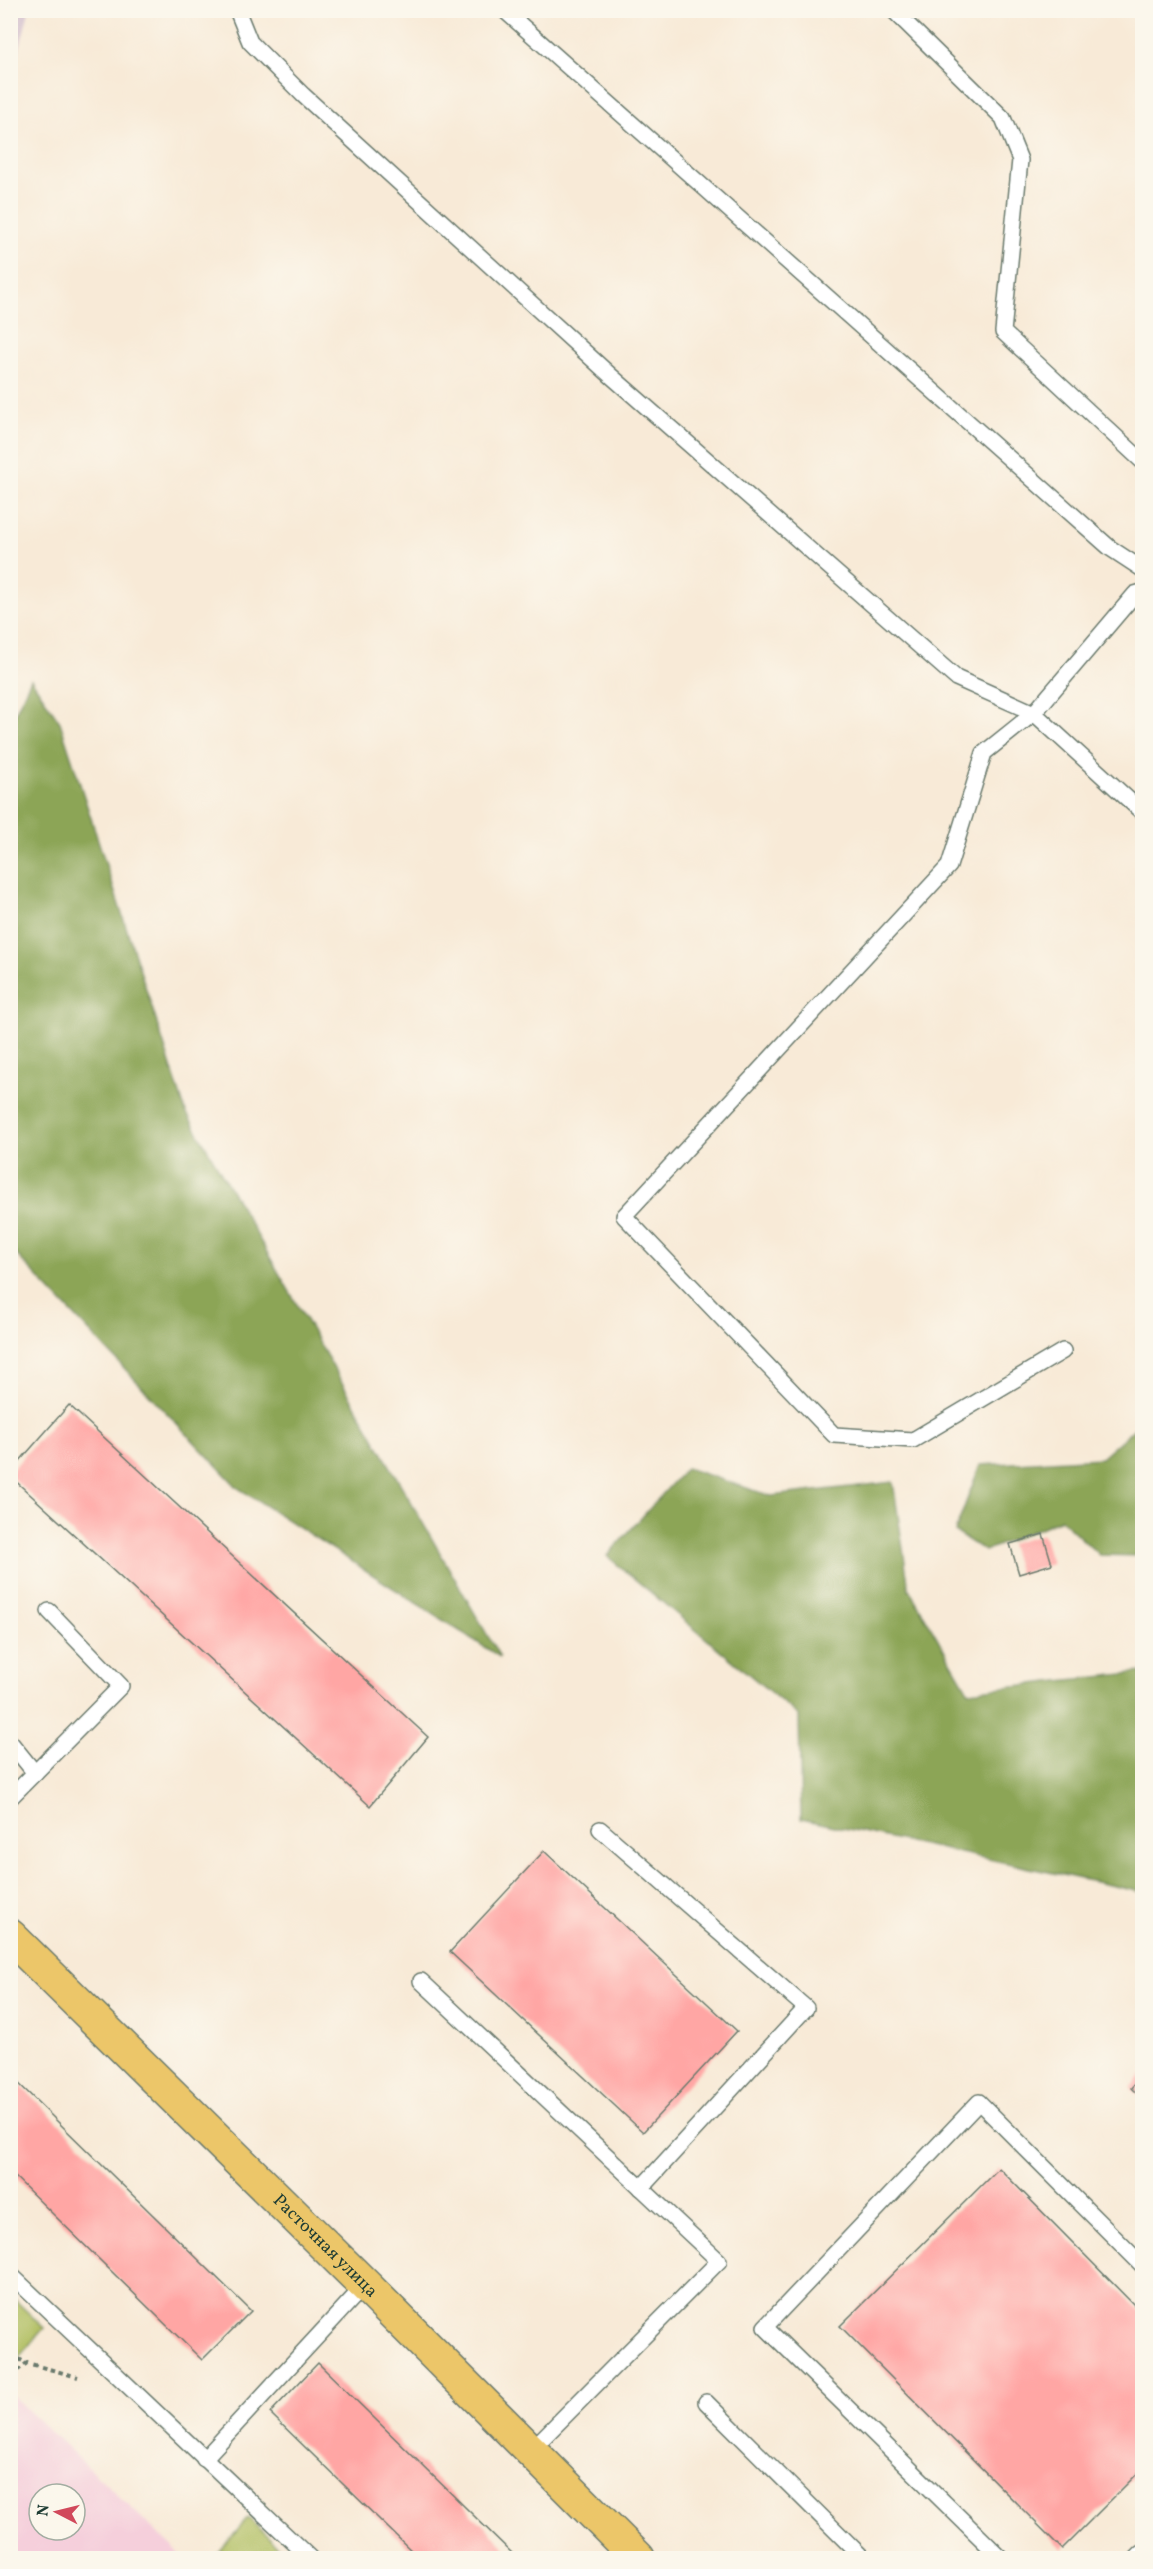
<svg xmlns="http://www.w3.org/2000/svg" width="1153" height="2569" font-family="Vollkorn,serif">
<rect width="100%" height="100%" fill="#fbf7ec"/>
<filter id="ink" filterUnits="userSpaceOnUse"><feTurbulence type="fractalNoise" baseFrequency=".0167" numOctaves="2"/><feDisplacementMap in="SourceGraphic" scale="12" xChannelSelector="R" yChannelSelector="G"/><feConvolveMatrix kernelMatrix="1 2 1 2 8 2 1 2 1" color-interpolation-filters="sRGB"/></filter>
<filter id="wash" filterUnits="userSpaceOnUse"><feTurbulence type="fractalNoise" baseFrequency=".008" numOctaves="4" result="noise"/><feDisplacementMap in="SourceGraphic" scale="24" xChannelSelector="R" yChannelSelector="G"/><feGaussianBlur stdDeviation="1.35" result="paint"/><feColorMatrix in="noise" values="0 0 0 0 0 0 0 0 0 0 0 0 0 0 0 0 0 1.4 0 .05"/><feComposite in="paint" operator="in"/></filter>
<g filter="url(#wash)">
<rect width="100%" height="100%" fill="#f8ead7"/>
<path fill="#f5cfdb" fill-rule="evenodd" d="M 12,2395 L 184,2558 L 11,2558 ZM 39,2494 L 75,2494 L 75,2530 L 39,2530 Z"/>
<path fill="#d1bdcc" d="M 11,10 L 29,11 L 11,82 L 10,11 Z"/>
<g fill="#b0be60" stroke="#687e4a" stroke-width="1.5">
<path d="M 11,2296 L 44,2328 L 11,2366 Z"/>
<path d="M 248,2518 L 291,2558 L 214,2558 Z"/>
</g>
<g fill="#8ca556" stroke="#567145" stroke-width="1.5">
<path d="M 31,679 L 60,722 L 185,1110 L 500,1657 L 238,1488 L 11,1249 L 10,724 Z"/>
<path d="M 1142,1422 L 1142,1556 L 1099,1555 L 1061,1519 L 985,1551 L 955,1532 L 980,1465 L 1101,1458 Z"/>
<path d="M 686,1468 L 771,1496 L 893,1482 L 909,1589 L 968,1691 L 1142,1672 L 1142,1892 L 801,1819 L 799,1716 L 607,1556 Z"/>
</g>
<g id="blocks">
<g fill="#ffa6a4">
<path d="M 69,1405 L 428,1737 L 370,1806 L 10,1476 L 10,1472 Z"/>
<path d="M 1043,1534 L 1052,1564 L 1019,1574 L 1010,1544 Z"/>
<path d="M 544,1851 L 737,2031 L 643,2132 L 450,1952 Z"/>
<path d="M 10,2075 L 251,2311 L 202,2360 L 10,2172 Z"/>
<path d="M 1142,2075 L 1142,2099 L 1131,2088 Z"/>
<path d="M 999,2168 L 1142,2313 L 1142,2469 L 1062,2549 L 840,2326 Z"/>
<path d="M 318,2363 L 517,2558 L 419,2558 L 270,2413 Z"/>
</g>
</g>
</g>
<g filter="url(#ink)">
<use href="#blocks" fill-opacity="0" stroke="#6b7a6d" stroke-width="1.5"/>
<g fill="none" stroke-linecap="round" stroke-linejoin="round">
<g stroke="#6b7a6d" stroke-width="18">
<g id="lane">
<path d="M 237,10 L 250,42 L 303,95 L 610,375 L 956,678 L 1034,713 L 1142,812"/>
<path d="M 504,10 L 1110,548 L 1142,569"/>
<path d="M 893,10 L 1003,118 L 1020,160 L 1003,332 L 1142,461"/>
<path d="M 1063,1351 L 913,1440 L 834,1435 L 624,1216 L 949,866 L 984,753 L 1034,713 L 1135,594 L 1142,592"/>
<path d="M 10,1742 L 35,1773"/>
<path d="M 10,1798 L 121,1686 L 49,1611"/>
<path d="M 600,1829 L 806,2008 L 641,2188"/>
<path d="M 421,1981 L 719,2261 L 530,2451"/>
<path d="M 10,2274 L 310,2558"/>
<path d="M 706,2402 L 863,2558"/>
<path d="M 204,2459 L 365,2285"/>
<path d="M 1001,2558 L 765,2327 L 979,2102 L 1142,2265"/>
<path d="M 1137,2558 L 1142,2553"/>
</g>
</g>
<g stroke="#6b7a6d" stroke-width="36">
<g id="primary">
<path id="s1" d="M 10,1936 L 365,2285 L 638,2558"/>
</g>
</g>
<g stroke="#6b7a6d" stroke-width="4" stroke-dasharray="4.5 4.5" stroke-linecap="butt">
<path d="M 10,2355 L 27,2363"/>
<path d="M 10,2376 L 27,2363 L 78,2377"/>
</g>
<use href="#lane" stroke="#fff" stroke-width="15"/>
<use href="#primary" stroke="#ecc669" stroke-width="33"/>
</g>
</g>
<g text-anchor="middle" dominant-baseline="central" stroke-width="5" stroke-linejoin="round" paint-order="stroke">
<g font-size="18" fill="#1f3d34" stroke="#fbf7ec">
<text stroke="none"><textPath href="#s1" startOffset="442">Расточная улица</textPath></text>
</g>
</g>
<rect width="1153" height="2569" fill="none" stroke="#fbf7ec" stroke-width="36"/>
<g transform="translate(57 2512) rotate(277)"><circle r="28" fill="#fbf7ec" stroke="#a3ada2" stroke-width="1.5"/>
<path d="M0-4.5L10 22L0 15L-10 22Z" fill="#d1495b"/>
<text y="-9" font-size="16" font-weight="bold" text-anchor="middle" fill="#1f3d34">N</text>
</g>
</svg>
